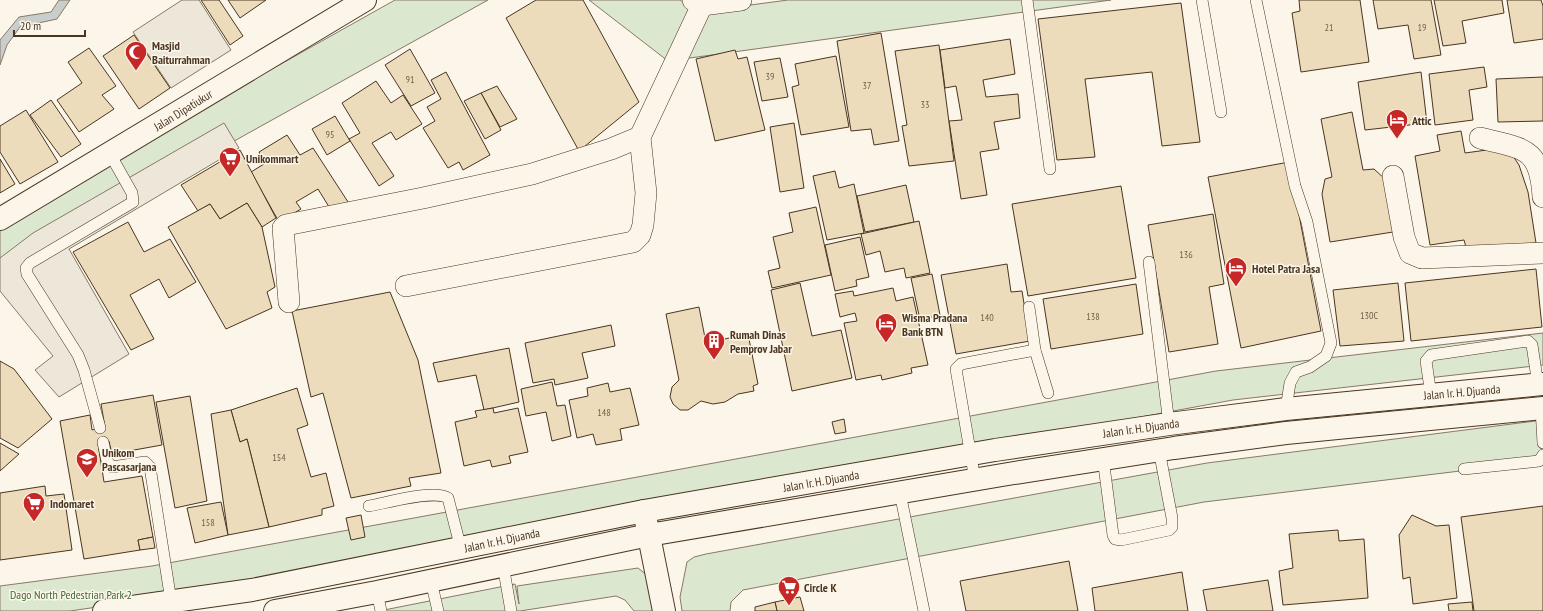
<svg xmlns="http://www.w3.org/2000/svg" width="1543" height="611" font-family="'PT Sans Narrow',sans-serif">
<rect width="100%" height="100%" fill="#fbf6e9"/>
<g fill="#dce7d0" stroke="#887966">
<path d="M 395,0 L 488,0 L 191,165 L 0,280 L 0,228 L 231,92 Z"/>
<path d="M 589,0 L 680,0 L 698,12 L 788,0 L 1111,0 L 668,61 Z"/>
<path d="M 1543,333 L 1543,365 L 1233,400 L 166,597 L 70,611 L 0,611 L 0,586 L 152,566 L 1216,371 Z"/>
<path d="M 1543,420 L 1543,461 L 1204,502 L 743,590 L 731,602 L 730,611 L 682,611 L 680,597 L 687,562 L 694,557 L 706,554 L 1207,463 Z"/>
<path d="M 638,568 L 653,580 L 670,611 L 634,611 L 625,600 L 616,596 L 520,611 L 379,611 L 515,584 L 519,604 L 517,586 Z"/>
</g>
<g fill="#ede7d9" stroke="#887966">
<path d="M 182,0 L 199,0 L 231,50 L 171,88 L 133,32 Z"/>
<path d="M 224,123 L 239,148 L 69,249 L 129,354 L 59,397 L 35,370 L 53,356 L 0,291 L 0,258 L 33,233 Z"/>
</g>
<path fill="#c9cecd" stroke="#887966" d="M 59,0 L 70,0 L 57,19 L 20,27 L 7,45 L 0,65 L 0,40 L 19,17 L 51,12 Z"/>
<g fill="#ecdcbc" stroke="#4a3520">
<path d="M 201,0 L 219,0 L 243,36 L 230,45 Z"/>
<path d="M 228,0 L 266,0 L 240,18 Z"/>
<path d="M 536,0 L 583,0 L 639,102 L 579,151 L 506,18 Z"/>
<path d="M 1299,0 L 1360,0 L 1369,62 L 1301,72 L 1292,13 L 1300,11 Z"/>
<path d="M 1373,0 L 1431,0 L 1441,55 L 1414,59 L 1408,25 L 1378,29 Z"/>
<path d="M 1434,0 L 1502,0 L 1504,13 L 1462,21 L 1466,43 L 1443,46 Z"/>
<path d="M 1507,0 L 1541,0 L 1543,6 L 1543,39 L 1514,43 Z"/>
<path d="M 1181,3 L 1200,142 L 1162,146 L 1152,72 L 1085,79 L 1095,157 L 1057,160 L 1038,19 Z"/>
<path d="M 881,33 L 899,141 L 874,145 L 871,129 L 851,131 L 837,41 Z"/>
<path d="M 134,35 L 170,88 L 139,109 L 103,56 Z"/>
<path d="M 1010,39 L 1015,74 L 983,80 L 986,97 L 1018,94 L 1020,118 L 994,122 L 999,149 L 980,152 L 987,195 L 961,199 L 949,121 L 962,120 L 956,86 L 945,88 L 940,50 Z"/>
<path d="M 939,45 L 954,161 L 909,166 L 902,126 L 907,125 L 895,51 Z"/>
<path d="M 89,48 L 116,86 L 102,95 L 114,109 L 79,132 L 57,100 L 82,83 L 68,62 Z"/>
<path d="M 410,49 L 435,93 L 411,106 L 385,65 Z"/>
<path d="M 735,50 L 738,59 L 747,57 L 765,130 L 715,141 L 696,59 Z"/>
<path d="M 836,56 L 849,127 L 801,135 L 792,87 L 799,85 L 795,64 Z"/>
<path d="M 780,58 L 788,97 L 762,101 L 754,62 Z"/>
<path d="M 1484,67 L 1487,87 L 1469,90 L 1473,120 L 1435,125 L 1429,74 Z"/>
<path d="M 446,72 L 490,155 L 463,170 L 459,162 L 448,168 L 423,128 L 435,121 L 427,107 L 441,99 L 431,80 Z"/>
<path d="M 1421,72 L 1427,123 L 1365,130 L 1358,82 Z"/>
<path d="M 1543,77 L 1543,121 L 1498,122 L 1496,79 Z"/>
<path d="M 376,81 L 391,103 L 403,95 L 422,124 L 396,140 L 391,132 L 372,143 L 394,176 L 379,186 L 349,139 L 360,133 L 342,103 Z"/>
<path d="M 497,86 L 517,119 L 500,127 L 481,93 Z"/>
<path d="M 481,93 L 501,130 L 485,139 L 464,101 Z"/>
<path d="M 51,100 L 81,144 L 61,157 L 30,115 Z"/>
<path d="M 26,110 L 58,162 L 20,184 L 0,152 L 0,126 Z"/>
<path d="M 1352,112 L 1363,170 L 1374,169 L 1386,180 L 1393,232 L 1330,242 L 1322,194 L 1325,179 L 1332,177 L 1321,119 Z"/>
<path d="M 335,116 L 350,141 L 327,155 L 312,129 Z"/>
<path d="M 794,123 L 804,188 L 780,192 L 770,127 Z"/>
<path d="M 1461,131 L 1465,153 L 1494,149 L 1513,156 L 1519,165 L 1528,192 L 1536,243 L 1467,251 L 1464,240 L 1430,245 L 1415,156 L 1440,151 L 1437,135 Z"/>
<path d="M 287,135 L 300,155 L 313,148 L 350,205 L 334,215 L 318,189 L 296,202 L 301,209 L 279,222 L 251,172 L 264,164 L 259,152 Z"/>
<path d="M 240,150 L 276,218 L 262,227 L 247,203 L 220,219 L 210,204 L 198,211 L 181,185 Z"/>
<path d="M 0,159 L 15,184 L 0,193 Z"/>
<path d="M 1289,162 L 1321,331 L 1241,348 L 1208,177 Z"/>
<path d="M 835,171 L 839,188 L 854,184 L 864,233 L 827,240 L 813,176 Z"/>
<path d="M 906,185 L 914,222 L 865,232 L 857,196 Z"/>
<path d="M 1121,186 L 1136,278 L 1028,296 L 1012,204 Z"/>
<path d="M 247,203 L 262,227 L 275,287 L 267,292 L 272,308 L 226,329 L 168,227 L 210,204 L 220,219 Z"/>
<path d="M 816,207 L 831,275 L 772,288 L 768,271 L 780,268 L 773,237 L 793,232 L 789,213 Z"/>
<path d="M 1213,214 L 1224,284 L 1209,287 L 1218,344 L 1169,352 L 1148,225 Z"/>
<path d="M 919,221 L 930,273 L 906,278 L 904,268 L 885,272 L 880,251 L 866,255 L 861,234 Z"/>
<path d="M 128,222 L 144,252 L 170,239 L 196,282 L 169,298 L 159,279 L 130,295 L 154,339 L 131,350 L 73,252 Z"/>
<path d="M 860,237 L 869,277 L 856,280 L 857,286 L 835,291 L 825,245 Z"/>
<path d="M 1007,264 L 1011,292 L 1022,291 L 1030,341 L 956,354 L 941,275 Z"/>
<path d="M 1536,269 L 1542,327 L 1411,341 L 1405,283 Z"/>
<path d="M 932,274 L 940,315 L 920,320 L 911,278 Z"/>
<path d="M 800,283 L 812,336 L 841,330 L 852,378 L 792,391 L 771,290 Z"/>
<path d="M 1398,283 L 1404,341 L 1340,346 L 1333,290 Z"/>
<path d="M 1136,284 L 1143,334 L 1051,349 L 1043,299 Z"/>
<path d="M 893,288 L 896,301 L 913,297 L 928,365 L 911,368 L 912,373 L 882,380 L 881,375 L 856,380 L 844,323 L 857,321 L 855,313 L 840,317 L 835,294 L 853,291 L 854,296 Z"/>
<path d="M 390,292 L 418,360 L 441,473 L 409,478 L 411,486 L 351,498 L 323,393 L 311,397 L 292,311 Z"/>
<path d="M 699,307 L 706,343 L 748,334 L 758,384 L 753,386 L 754,391 L 738,394 L 725,402 L 713,404 L 701,401 L 688,410 L 680,410 L 673,404 L 670,397 L 672,387 L 679,380 L 666,314 Z"/>
<path d="M 611,325 L 615,346 L 582,353 L 588,378 L 555,385 L 554,379 L 533,383 L 525,343 Z"/>
<path d="M 509,348 L 519,402 L 484,410 L 476,375 L 438,382 L 433,363 Z"/>
<path d="M 0,361 L 14,369 L 52,419 L 18,448 L 0,438 Z"/>
<path d="M 552,382 L 557,406 L 565,405 L 571,436 L 552,441 L 546,412 L 526,416 L 521,389 Z"/>
<path d="M 608,383 L 610,392 L 630,388 L 639,425 L 620,429 L 622,440 L 596,445 L 593,434 L 577,438 L 569,400 L 588,396 L 587,388 Z"/>
<path d="M 297,388 L 308,425 L 297,429 L 311,477 L 326,473 L 334,506 L 322,509 L 322,515 L 269,527 L 247,439 L 240,442 L 231,410 Z"/>
<path d="M 153,395 L 162,445 L 112,454 L 109,441 L 98,444 L 104,482 L 142,476 L 153,537 L 138,540 L 140,550 L 84,559 L 60,421 L 90,415 L 92,430 L 105,427 L 101,404 Z"/>
<path d="M 190,396 L 207,501 L 175,508 L 156,402 Z"/>
<path d="M 493,408 L 494,413 L 518,408 L 528,452 L 509,456 L 511,463 L 492,467 L 490,460 L 464,466 L 455,422 L 477,417 L 475,411 Z"/>
<path d="M 231,410 L 240,442 L 247,439 L 269,527 L 228,535 L 211,414 Z"/>
<path d="M 844,419 L 846,432 L 835,434 L 832,422 Z"/>
<path d="M 0,443 L 19,454 L 0,471 Z"/>
<path d="M 45,486 L 46,496 L 64,494 L 72,550 L 0,560 L 0,493 Z"/>
<path d="M 221,502 L 228,535 L 195,543 L 187,508 Z"/>
<path d="M 1543,506 L 1543,611 L 1474,611 L 1461,517 Z"/>
<path d="M 361,515 L 365,537 L 351,540 L 346,518 Z"/>
<path d="M 1412,515 L 1436,526 L 1449,525 L 1457,598 L 1413,604 L 1410,577 L 1403,579 L 1399,535 Z"/>
<path d="M 1338,530 L 1339,541 L 1364,539 L 1368,598 L 1283,605 L 1279,571 L 1293,568 L 1289,534 Z"/>
<path d="M 153,537 L 155,548 L 140,550 L 138,540 Z"/>
<path d="M 1069,561 L 1078,611 L 966,611 L 960,581 Z"/>
<path d="M 1182,572 L 1188,611 L 1095,611 L 1092,588 Z"/>
<path d="M 1268,580 L 1273,611 L 1207,611 L 1203,590 Z"/>
<path d="M 800,597 L 804,611 L 777,611 L 775,602 Z"/>
<path d="M 775,602 L 777,611 L 755,611 L 755,607 Z"/>
<path d="M 1472,602 L 1473,611 L 1449,611 L 1448,604 Z"/>
</g>
<g fill="none" stroke-linecap="round" stroke-linejoin="round">
<g stroke="#4a3520" stroke-width="12">
<g id="lane">
<path d="M 1027,0 L 1050,169"/>
<path d="M 1202,0 L 1221,112"/>
<path d="M 1256,0 L 1295,186 L 1307,222 L 1331,343 L 1326,356 L 1310,367 L 1296,372 L 1290,383 L 1286,409"/>
<path d="M 1149,262 L 1169,424"/>
<path d="M 1029,307 L 1035,350"/>
<path d="M 1431,395 L 1426,361 L 1431,355 L 1528,341 L 1532,345 L 1538,385"/>
<path d="M 1541,408 L 1543,443"/>
<path d="M 100,428 L 84,370 L 78,355 L 27,274 L 26,268 L 30,263 L 133,202 L 132,193 L 110,154"/>
<path d="M 103,442 L 107,461 L 112,467 L 145,462 L 150,467 L 171,601"/>
<path d="M 1103,458 L 1113,535 L 1115,539 L 1121,540 L 1169,530 L 1172,527 L 1172,518 L 1159,450"/>
<path d="M 1464,469 L 1539,461 L 1543,455"/>
<path d="M 975,480 L 956,369 L 961,364 L 1035,350 L 1048,393"/>
<path d="M 900,493 L 924,611"/>
<path d="M 369,506 C 386,503 434,489 448,498 L 461,549"/>
<path d="M 503,565 L 511,611"/>
<path d="M 431,581 L 438,611"/>
<path d="M 377,592 L 381,611"/>
</g>
</g>
<g stroke="#4a3520" stroke-width="22">
<g id="street">
<path d="M 693,0 L 702,5 L 741,0"/>
<path d="M 1480,138 C 1523,149 1540,146 1543,197"/>
<path d="M 1393,176 L 1404,237 L 1410,253 L 1422,258 L 1543,253"/>
<path d="M 406,286 L 633,242 L 640,235 L 643,225 L 646,193 L 640,137 L 702,5"/>
<path d="M 289,302 L 283,228 L 286,225 L 423,198 L 532,174 L 611,149 L 640,137"/>
</g>
</g>
<g stroke="#4a3520" stroke-width="24">
<g id="secondary">
<path d="M 0,219 L 365,0"/>
<path d="M 644,511 L 664,611"/>
</g>
</g>
<g stroke="#4a3520" stroke-width="24">
<g id="primary">
<path d="M 104,611 L 252,590 L 644,511 L 995,450 L 1169,424 L 1286,409 L 1543,384"/>
<path d="M 275,611 L 377,592 L 649,535 L 1008,474 L 1174,448 L 1286,433 L 1543,408"/>
</g>
</g>
<use href="#lane" stroke="#fbf6e9" stroke-width="11"/>
<use href="#street" stroke="#fbf6e9" stroke-width="21"/>
<use href="#secondary" stroke="#fbf6e9" stroke-width="22"/>
<use href="#primary" stroke="#fbf6e9" stroke-width="22"/>
</g>
<defs>
<g id="mosque-pin" transform="scale(1.15)"><path d="M0 17L-7.5 6A9.5 9.5 0 1 1 7.5 6Z" fill="#c62828" stroke="#fbf6e9"/><path d="M3.5-4.9A6 6 0 1 0 3.5 4.9A5 5 0 1 1 3.5-4.9Z" fill="#fff"/></g>
<g id="hotel-pin" transform="scale(1.15)"><path d="M0 17L-7.5 6A9.5 9.5 0 1 1 7.5 6Z" fill="#c62828" stroke="#fbf6e9"/><path d="M-6-4.5h1.5V1H6V5H4.5V3h-9V5H-6ZM-4 0a1.8 1.8 0 1 1 3.6 0ZM.5 0V-2.5h3Q6-2.5 6 0Z" fill="#fff"/></g>
<g id="supermarket-pin" transform="scale(1.15)"><path d="M0 17L-7.5 6A9.5 9.5 0 1 1 7.5 6Z" fill="#c62828" stroke="#fbf6e9"/><path d="M-6-5.5h2.5l.6 2H6L4.5 2H-2.5L-4.4-4H-6ZM-1.5 3.2a1.3 1.3 0 1 0 .1 0ZM3 3.2a1.3 1.3 0 1 0 .1 0Z" fill="#fff"/></g>
<g id="building-pin" transform="scale(1.15)"><path d="M0 17L-7.5 6A9.5 9.5 0 1 1 7.5 6Z" fill="#c62828" stroke="#fbf6e9"/><path d="M-4-6H4V6H1V3H-1V6H-4ZM-2.5-4.3h1.7v1.8h-1.7ZM.8-4.3h1.7v1.8H.8ZM-2.5-1h1.7V.8h-1.7ZM.8-1h1.7V.8H.8Z" fill="#fff"/></g>
<g id="university-pin" transform="scale(1.15)"><path d="M0 17L-7.5 6A9.5 9.5 0 1 1 7.5 6Z" fill="#c62828" stroke="#fbf6e9"/><path d="M0-5L7-2L0 1L-7-2ZM-4 1L0 2.5L4 1V4Q0 6-4 4Z" fill="#fff"/></g>
</defs>
<g fill-rule="evenodd">
<use href="#mosque-pin" x="136" y="52"/>
<use href="#hotel-pin" x="1397" y="120"/>
<use href="#supermarket-pin" x="230" y="158"/>
<use href="#hotel-pin" x="1236" y="268"/>
<use href="#hotel-pin" x="886" y="324"/>
<use href="#building-pin" x="714" y="341"/>
<use href="#university-pin" x="87" y="459"/>
<use href="#supermarket-pin" x="34" y="503"/>
<use href="#supermarket-pin" x="789" y="587"/>
</g>
<g text-anchor="middle" dominant-baseline="central" stroke-width="3" stroke-linejoin="round" paint-order="stroke">
<g font-size="10" fill="#725f47">
<text x="1329" y="27">21</text>
<text x="1422" y="27">19</text>
<text x="770" y="76">39</text>
<text x="410" y="79">91</text>
<text x="867" y="85">37</text>
<text x="925" y="104">33</text>
<text x="330" y="134">95</text>
<text x="1186" y="254">136</text>
<text x="1369" y="315">130C</text>
<text x="1093" y="316">138</text>
<text x="987" y="317">140</text>
<text x="604" y="412">148</text>
<text x="279" y="457">154</text>
<text x="208" y="522">158</text>
</g>
<g font-size="12" font-weight="bold" fill="#4a3520" stroke="#fbf6e9" text-anchor="start">
<text x="152" y="45">Masjid<tspan x="152" dy="14">Baiturrahman</tspan></text>
<text x="1412" y="120">Attic</text>
<text x="246" y="158">Unikommart</text>
<text x="1252" y="268">Hotel Patra Jasa</text>
<text x="902" y="317">Wisma Pradana<tspan x="902" dy="14">Bank BTN</tspan></text>
<text x="730" y="334">Rumah Dinas<tspan x="730" dy="14">Pemprov Jabar</tspan></text>
<text x="102" y="452">Unikom<tspan x="102" dy="14">Pascasarjana</tspan></text>
<text x="50" y="503">Indomaret</text>
<text x="804" y="587">Circle K</text>
</g>
<g font-size="12" fill="#4a3520" stroke="#fbf6e9">
<text transform="translate(183 110) rotate(-32)">Jalan Dipatiukur</text>
<text transform="translate(1462 392) rotate(-5)">Jalan Ir. H. Djuanda</text>
<text transform="translate(1141 428) rotate(-8)">Jalan Ir. H. Djuanda</text>
<text transform="translate(821 481) rotate(-10)">Jalan Ir. H. Djuanda</text>
<text transform="translate(502 540) rotate(-12)">Jalan Ir. H. Djuanda</text>
</g>
<g font-size="12" fill="#436837" stroke="#fbf6e9">
<text x="71" y="594">Dago North Pedestrian Park 2</text>
</g>
</g>
<path d="M14 30v6h71v-6" fill="none" stroke="#4a3520" stroke-width="2"/>
<text x="20" y="30" font-size="12" fill="#4a3520" stroke="#fbf6e9" stroke-width="3" paint-order="stroke">20 m</text>
</svg>
